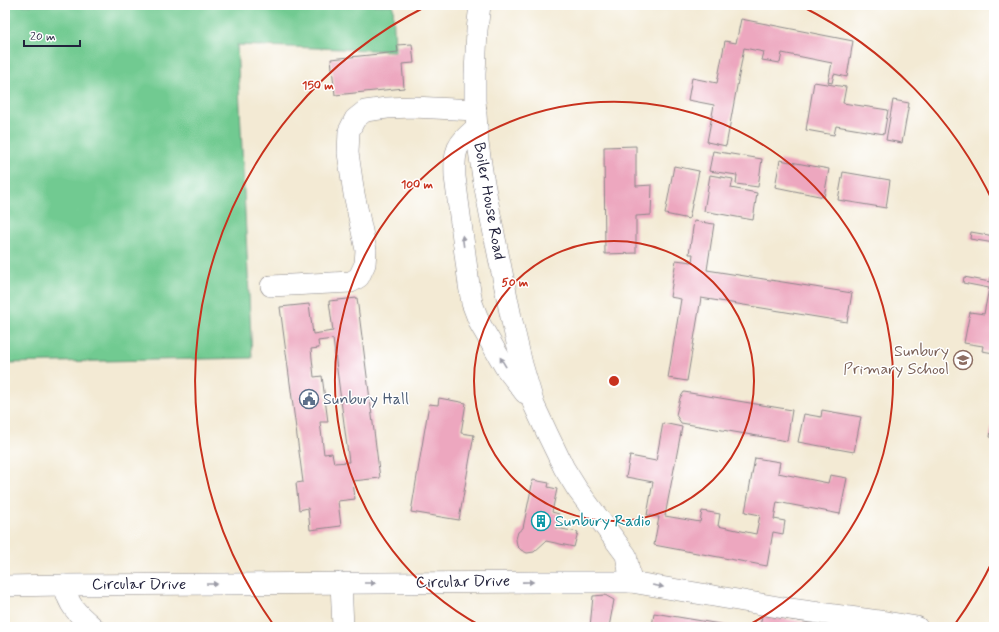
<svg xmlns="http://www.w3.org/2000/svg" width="999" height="632" font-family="Mynerve,sans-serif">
<rect width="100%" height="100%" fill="#fff"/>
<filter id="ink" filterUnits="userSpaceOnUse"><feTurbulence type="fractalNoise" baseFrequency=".025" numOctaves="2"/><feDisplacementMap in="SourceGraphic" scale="8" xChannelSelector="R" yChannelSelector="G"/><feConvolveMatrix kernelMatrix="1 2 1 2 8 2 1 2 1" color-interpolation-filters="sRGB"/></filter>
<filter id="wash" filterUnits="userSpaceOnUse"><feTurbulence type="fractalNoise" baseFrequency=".012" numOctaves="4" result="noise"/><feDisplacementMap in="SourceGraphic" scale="16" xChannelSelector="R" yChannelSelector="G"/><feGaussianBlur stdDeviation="0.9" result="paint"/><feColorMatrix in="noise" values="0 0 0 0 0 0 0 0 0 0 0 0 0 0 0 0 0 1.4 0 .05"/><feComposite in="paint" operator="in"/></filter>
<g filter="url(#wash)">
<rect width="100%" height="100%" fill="#f3ead4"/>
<path fill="#71ca91" stroke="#4a7666" d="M 5,5 L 393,5 L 395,51 L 237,45 L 252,358 L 5,363 Z"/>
<g id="blocks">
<g fill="#eda7bf" fill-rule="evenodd">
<path d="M 741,19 L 853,41 L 847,77 L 834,74 L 832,83 L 828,82 L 832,63 L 782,53 L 780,63 L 762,60 L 764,52 L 744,48 L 726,146 L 707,142 L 714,105 L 688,100 L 692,78 L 717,83 L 725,41 L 736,43 Z"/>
<path d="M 412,44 L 414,63 L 402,64 L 404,88 L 335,95 L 331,59 L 398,52 L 397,45 Z"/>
<path d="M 814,82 L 846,87 L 843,103 L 888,110 L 884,134 L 836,126 L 834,135 L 806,130 Z"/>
<path d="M 893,100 L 909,103 L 902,143 L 886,140 Z"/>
<path d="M 636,146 L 636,186 L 652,185 L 651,215 L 636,216 L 636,253 L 605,254 L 604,147 Z"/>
<path d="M 713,151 L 762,159 L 758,187 L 736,184 L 737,175 L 709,171 Z"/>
<path d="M 780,160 L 829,169 L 824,197 L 775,187 Z"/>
<path d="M 674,166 L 699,171 L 689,219 L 665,214 Z"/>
<path d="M 843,172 L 890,180 L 886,208 L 838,200 Z"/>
<path d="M 710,175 L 733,179 L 731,188 L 757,193 L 753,220 L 704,211 Z"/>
<path d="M 694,221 L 714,224 L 707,270 L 852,293 L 847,322 L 701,298 L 687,381 L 668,378 L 681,299 L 670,297 L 676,260 L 692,262 L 693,254 L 689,254 Z"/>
<path d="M 971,232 L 994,236 L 994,243 L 970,239 Z"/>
<path d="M 993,262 L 994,262 L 994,353 L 982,351 L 983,346 L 964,343 L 970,312 L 984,314 L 989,288 L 963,283 L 964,277 L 990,282 Z"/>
<path d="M 357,298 L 380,478 L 353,481 L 355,499 L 338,501 L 341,526 L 310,530 L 308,508 L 299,510 L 296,483 L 303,482 L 280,307 L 309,304 L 313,334 L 333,331 L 329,301 ZM 333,339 L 349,462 L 334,463 L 332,453 L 324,454 L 320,422 L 328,422 L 322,376 L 314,377 L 311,349 L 319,348 L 318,341 Z"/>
<path d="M 684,392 L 792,410 L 787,441 L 681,423 L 676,415 L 680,398 Z"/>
<path d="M 439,398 L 466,403 L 461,433 L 474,435 L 459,520 L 411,512 L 429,404 L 438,405 Z"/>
<path d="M 822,410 L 861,417 L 854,452 L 798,442 L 804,414 L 821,417 Z"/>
<path d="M 993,420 L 994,420 L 994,438 L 990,437 Z"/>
<path d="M 663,423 L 682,427 L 665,516 L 700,522 L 702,511 L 720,514 L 718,526 L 756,534 L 760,515 L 745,512 L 755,458 L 780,462 L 778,473 L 828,483 L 830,475 L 847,478 L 840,514 L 777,502 L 774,519 L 785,521 L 783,534 L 773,532 L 767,566 L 654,545 L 659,517 L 647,515 L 653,482 L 626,477 L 630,456 L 656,461 Z"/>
<path d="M 533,480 L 549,483 L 548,487 L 557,489 L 552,512 L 559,514 L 556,528 L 578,532 L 574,547 L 546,541 L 534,552 L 527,553 L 521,550 L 517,546 L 516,539 L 518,532 L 523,528 Z"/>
<path d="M 605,595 L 614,600 L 609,627 L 590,627 L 593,596 Z"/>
<path d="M 654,613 L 732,626 L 732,627 L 652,627 Z"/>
<path d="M 762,615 L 817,624 L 816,627 L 760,627 Z"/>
</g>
</g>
</g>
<g filter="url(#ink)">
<use href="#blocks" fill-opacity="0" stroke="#8a8688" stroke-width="1"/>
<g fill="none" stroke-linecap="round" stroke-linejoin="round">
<g stroke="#8a8688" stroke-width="22">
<g id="minor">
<path d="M 480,5 L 477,30 L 475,74 L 475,100 L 478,143 L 483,178 L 491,219 L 511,317 L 522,364 L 534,405 L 548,435 L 564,468 L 577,489 L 626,555 L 631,582"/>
<path d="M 477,127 C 456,145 454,149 455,177 L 469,285 L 472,303 L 480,324 L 505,367 L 525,393"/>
<path d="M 271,286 L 351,282 L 359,277 L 365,264 L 366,250 L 354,194 L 348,153 L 349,131 L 355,119 L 365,111 L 387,108 L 413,107 L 476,110"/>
<path d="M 341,583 L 343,627"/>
<path d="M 64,585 C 69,607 77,613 93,627"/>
<path d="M 5,586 L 64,585 L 537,582 L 631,582 L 790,609 L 886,622 L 917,627"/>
</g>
</g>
<use href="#minor" stroke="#fff" stroke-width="21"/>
</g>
<defs><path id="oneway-solid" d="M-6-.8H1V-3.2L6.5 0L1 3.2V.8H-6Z"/></defs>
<g fill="#9c9ca7">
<use href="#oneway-solid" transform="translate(463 241) rotate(-97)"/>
<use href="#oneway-solid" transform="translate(503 362) rotate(-121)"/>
<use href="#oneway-solid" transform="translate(528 582) rotate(-1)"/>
<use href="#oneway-solid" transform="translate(370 583)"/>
<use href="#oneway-solid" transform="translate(212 584)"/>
<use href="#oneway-solid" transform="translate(658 586) rotate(10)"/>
</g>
</g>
<g fill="none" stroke="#c8321e" stroke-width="2">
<circle cx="614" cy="381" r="140"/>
<path d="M481 626A279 279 0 1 1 747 626"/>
<path d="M994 558A419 419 0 0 1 955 624M273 624A419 419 0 0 1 427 6M801 6A419 419 0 0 1 994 204"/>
</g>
<defs>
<g id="school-ring" transform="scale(1)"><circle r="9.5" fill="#fff" stroke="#8d6e63" stroke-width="1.5"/><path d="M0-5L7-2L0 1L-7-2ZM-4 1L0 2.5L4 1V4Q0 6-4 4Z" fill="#8d6e63"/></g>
<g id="civic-ring" transform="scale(1)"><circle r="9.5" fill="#fff" stroke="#5c6f8a" stroke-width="1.5"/><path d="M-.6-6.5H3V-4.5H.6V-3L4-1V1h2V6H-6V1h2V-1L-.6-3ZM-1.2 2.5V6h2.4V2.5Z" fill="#5c6f8a"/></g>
<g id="building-ring" transform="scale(1)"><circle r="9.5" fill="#fff" stroke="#0f9aa8" stroke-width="1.5"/><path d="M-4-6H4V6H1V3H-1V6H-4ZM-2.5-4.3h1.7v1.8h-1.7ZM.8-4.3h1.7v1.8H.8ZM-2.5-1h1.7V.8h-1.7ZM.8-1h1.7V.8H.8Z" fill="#0f9aa8"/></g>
</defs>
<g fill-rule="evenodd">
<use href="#school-ring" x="963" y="360"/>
<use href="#civic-ring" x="309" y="399"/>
<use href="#building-ring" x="541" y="521"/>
</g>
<g text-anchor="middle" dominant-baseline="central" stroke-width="3" stroke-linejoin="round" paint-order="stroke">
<g font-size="16" fill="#22223b" stroke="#fff">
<text transform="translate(489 201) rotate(80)">Boiler House Road</text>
<text transform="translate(463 582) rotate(-1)">Circular Drive</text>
<text x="139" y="584">Circular Drive</text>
</g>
<g font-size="16" fill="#785e54" stroke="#fff" text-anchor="end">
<text x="949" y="351">Sunbury<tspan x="949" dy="18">Primary School</tspan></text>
</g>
<g font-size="16" fill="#4e5e75" stroke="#fff" text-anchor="start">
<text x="323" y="399">Sunbury Hall</text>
</g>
<g font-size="16" fill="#0d838f" stroke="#fff" text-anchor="start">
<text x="555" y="521">Sunbury Radio</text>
</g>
</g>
<circle cx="614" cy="381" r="6" fill="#c8321e" stroke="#fff" stroke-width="2"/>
<g font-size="12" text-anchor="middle" font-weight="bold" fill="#c8321e" stroke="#fff" stroke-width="3" stroke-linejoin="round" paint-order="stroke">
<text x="318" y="89">150 m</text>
<text x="417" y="188">100 m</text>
<text x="515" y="286">50 m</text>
</g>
<rect width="999" height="632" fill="none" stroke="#fff" stroke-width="20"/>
<path d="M24 40v6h56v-6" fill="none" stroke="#22223b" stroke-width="2"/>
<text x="30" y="40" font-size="12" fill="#22223b" stroke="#ffffff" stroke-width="3" paint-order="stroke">20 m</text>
</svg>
